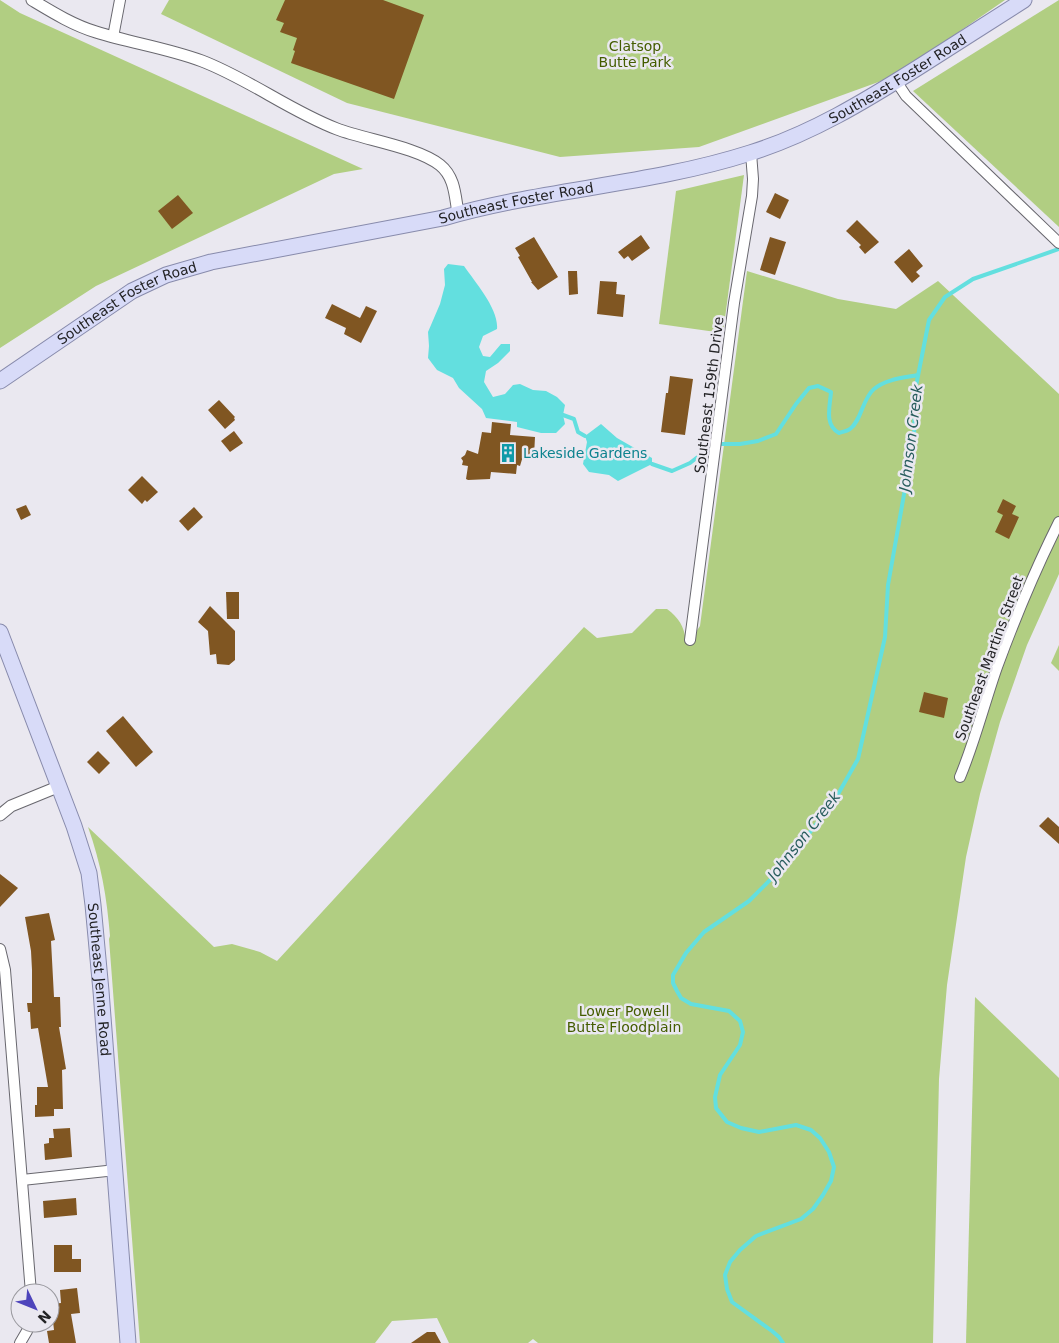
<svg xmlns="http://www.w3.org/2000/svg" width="1059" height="1343" font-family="'DejaVu Sans',sans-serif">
<rect width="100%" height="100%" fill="#eae8f0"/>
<g fill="#b1ce82">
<path d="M 0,0 L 20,13 L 363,169 L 334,174 L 96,286 L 0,348 Z"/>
<path d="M 169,0 L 1005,0 L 895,76 L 699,147 L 560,157 L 347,103 L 161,14 Z"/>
<path d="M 1059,0 L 1059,227 L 913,91 Z"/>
<path d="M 744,175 L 723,333 L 659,324 L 676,191 Z"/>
<path d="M 747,271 L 838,299 L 896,309 L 938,281 L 1059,394 L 1059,574 L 1027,645 L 1000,722 L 980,794 L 966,857 L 947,985 L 939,1079 L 933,1343 L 538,1343 L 533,1339 L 528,1343 L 449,1343 L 437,1318 L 392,1321 L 375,1343 L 140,1343 L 109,939 L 110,936 C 107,898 101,863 88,827 L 214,947 L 232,944 L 260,952 L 277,961 L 584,627 L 597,638 L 632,633 L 656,609 L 667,609 C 679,618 684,626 686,641 L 689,642 L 700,626 Z"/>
<path d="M 1059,645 L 1059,671 L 1051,663 Z"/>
<path d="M 975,997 L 1059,1078 L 1059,1343 L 966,1343 Z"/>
</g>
<g fill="#63dfdf">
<path d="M 448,264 L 464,266 C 475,282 499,309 497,329 L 483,336 L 479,347 L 483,356 L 490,357 L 501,344 L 510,344 L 510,351 L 498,363 L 486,371 L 484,382 L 493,397 L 505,394 L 513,385 L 520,384 L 533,390 L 546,391 L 557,397 L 565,405 L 563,415 L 565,424 L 556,433 L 541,433 L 517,427 L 517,422 L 486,418 L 482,409 L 459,388 L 453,378 L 437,370 L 428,358 L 429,346 L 428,332 L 440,304 L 445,285 L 444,269 Z"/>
<path d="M 601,424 L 617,438 L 652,458 L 652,464 L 618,481 L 609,475 L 589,472 L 583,464 L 587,442 L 585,436 Z"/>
</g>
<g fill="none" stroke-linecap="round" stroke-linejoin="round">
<g stroke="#63dfdf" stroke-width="4">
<path d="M 563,415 L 574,419 L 578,432 L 585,436"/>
<path d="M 652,464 L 672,471 L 690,463 L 708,449 L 721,444 L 740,444 L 758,441 L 776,434 L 796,404 L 809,388 L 818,386 L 831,392 C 830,406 824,425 839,433 C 842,432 847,431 850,429 C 862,420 862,399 874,389 C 886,379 903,378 918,375"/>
<path d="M 783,1343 L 779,1337 L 772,1331 L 732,1302 L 727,1289 L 725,1275 L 730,1262 L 740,1250 L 756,1236 L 801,1219 L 813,1209 L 823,1195 L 831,1181 L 834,1167 L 829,1152 L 820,1138 L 811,1130 L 796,1125 L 759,1132 L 741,1128 L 727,1122 L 716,1108 L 715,1097 L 720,1075 L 740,1045 L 743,1032 L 740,1021 L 729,1011 L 691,1004 L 681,998 L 677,991 L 673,983 L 673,975 L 686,953 L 704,932 L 749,901 L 781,869 L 833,803 L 858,759 L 885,637 L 888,585 L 914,438 L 915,391 L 929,320 L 945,297 L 973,279 L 1059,249"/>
</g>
</g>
<g fill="#805622">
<path d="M 285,0 L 383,0 L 424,15 L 394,99 L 291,63 L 295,51 L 293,50 L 297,38 L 280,32 L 284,23 L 276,20 Z"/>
<path d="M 775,193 L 789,200 L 780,219 L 766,212 Z"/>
<path d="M 178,195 L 193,213 L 172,229 L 158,211 Z"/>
<path d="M 857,220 L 879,242 L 865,254 L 859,247 L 861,245 L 846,231 Z"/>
<path d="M 641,235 L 650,248 L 632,261 L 628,256 L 624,259 L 618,252 Z"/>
<path d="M 534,237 L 558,277 L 538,290 L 531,282 L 532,282 L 518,257 L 520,256 L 515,248 Z"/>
<path d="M 770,237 L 786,242 L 775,275 L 760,270 Z"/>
<path d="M 909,249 L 923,266 L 916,272 L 920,276 L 912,283 L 894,262 Z"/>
<path d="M 568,271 L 577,271 L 578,294 L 569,295 Z"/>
<path d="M 600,281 L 617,282 L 616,294 L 625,295 L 623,317 L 597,314 Z"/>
<path d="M 332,304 L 360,318 L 366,306 L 377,311 L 361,343 L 344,334 L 346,328 L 325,318 Z"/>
<path d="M 670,376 L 693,379 L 685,435 L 661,432 L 666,393 L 668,393 Z"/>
<path d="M 219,400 L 235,417 L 234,418 L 235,420 L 225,429 L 208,410 Z"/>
<path d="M 492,422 L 511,424 L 510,435 L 535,437 L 534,456 L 523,456 L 520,466 L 517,465 L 516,474 L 491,472 L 490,479 L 468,480 L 466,479 L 468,466 L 462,465 L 463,461 L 461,458 L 465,455 L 467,450 L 478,454 L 482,432 L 491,433 Z"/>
<path d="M 234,431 L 243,443 L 230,452 L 221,441 Z"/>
<path d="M 142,476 L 158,492 L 147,502 L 145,500 L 142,504 L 128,490 Z"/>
<path d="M 1003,499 L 1016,506 L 1012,514 L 1019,517 L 1009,539 L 995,532 L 1003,515 L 997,512 Z"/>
<path d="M 26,505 L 31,515 L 21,520 L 16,509 Z"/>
<path d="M 194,507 L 203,517 L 188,531 L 179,521 Z"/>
<path d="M 226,592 L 239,592 L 239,619 L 227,619 Z"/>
<path d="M 210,606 L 235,631 L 235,660 L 229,665 L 217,664 L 216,654 L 210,655 L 208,631 L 198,622 Z"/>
<path d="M 924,692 L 948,698 L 944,718 L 919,712 Z"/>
<path d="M 123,716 L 153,752 L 136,767 L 106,731 Z"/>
<path d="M 98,751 L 110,763 L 99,774 L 87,762 Z"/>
<path d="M 1048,817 L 1059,827 L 1059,844 L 1039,826 Z"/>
<path d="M 0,874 L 18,888 L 0,907 Z"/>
<path d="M 49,913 L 55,940 L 51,941 L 54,997 L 60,997 L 61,1027 L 59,1027 L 66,1069 L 62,1070 L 63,1109 L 54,1109 L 54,1116 L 35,1117 L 35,1105 L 37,1105 L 37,1087 L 48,1087 L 38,1028 L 31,1029 L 30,1012 L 28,1012 L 27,1003 L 32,1003 L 32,970 L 31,951 L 25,917 Z"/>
<path d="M 70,1128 L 72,1157 L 45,1160 L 44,1144 L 49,1143 L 49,1138 L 54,1138 L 53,1129 Z"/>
<path d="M 76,1198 L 77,1215 L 44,1218 L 43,1201 Z"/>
<path d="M 54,1245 L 72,1245 L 72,1259 L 81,1259 L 81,1272 L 54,1272 Z"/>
<path d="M 77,1288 L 80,1313 L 71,1314 L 76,1343 L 49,1343 L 47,1331 L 54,1330 L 51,1304 L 61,1303 L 60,1290 Z"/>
<path d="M 427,1332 L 435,1332 L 441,1343 L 411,1343 Z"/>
</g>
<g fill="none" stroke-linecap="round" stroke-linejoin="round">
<g stroke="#68676e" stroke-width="12">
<g id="minor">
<path d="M 113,37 L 120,0"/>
<path d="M 896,81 L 906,96 L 1059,243"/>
<path d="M 690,640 L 734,303 L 752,196 L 753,179 L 751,153"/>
<path d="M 960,777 C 975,741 984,704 997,667 C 1015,618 1035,570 1059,522"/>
<path d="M 0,949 L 5,970 L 31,1293"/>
<path d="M 22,1180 L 116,1170"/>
<path d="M 20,1343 L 27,1331 L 29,1323"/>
</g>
</g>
<g stroke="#68676e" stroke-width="13">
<g id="tertiary">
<path d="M 32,0 C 52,12 73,25 96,32 C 131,43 167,48 202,61 C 249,79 290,111 337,129 C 366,140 417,147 440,165 C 455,177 455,196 458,213"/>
<path d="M 0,815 L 11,806 L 60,786"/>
</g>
</g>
<g stroke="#888bac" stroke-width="17">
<g id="primary">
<path id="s1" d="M 0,381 L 132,291 L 166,275 L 211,262 L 443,218 C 543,189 650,185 750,153 C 811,134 865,101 919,67 C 954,45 989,22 1024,0"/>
<path id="s2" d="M 0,632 L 74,826 L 89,873 L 93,905 L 101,991 L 128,1343"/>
</g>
</g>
<use href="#minor" stroke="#fff" stroke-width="10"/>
<use href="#tertiary" stroke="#fff" stroke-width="11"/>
<use href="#primary" stroke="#d8dbf8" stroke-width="15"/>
</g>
<defs>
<g id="building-bare" transform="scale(1.5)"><path d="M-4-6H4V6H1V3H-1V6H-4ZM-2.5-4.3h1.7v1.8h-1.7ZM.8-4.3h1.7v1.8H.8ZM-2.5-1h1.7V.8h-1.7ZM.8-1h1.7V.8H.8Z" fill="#0f9aa8" stroke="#eae8f0" stroke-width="2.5" paint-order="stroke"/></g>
</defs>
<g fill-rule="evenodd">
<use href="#building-bare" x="508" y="453"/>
</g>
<g text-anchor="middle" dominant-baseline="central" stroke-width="5" stroke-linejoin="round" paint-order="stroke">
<g font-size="14" fill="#445d00" stroke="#eae8f0">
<text x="635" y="46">Clatsop<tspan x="635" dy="16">Butte Park</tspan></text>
<text x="624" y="1011">Lower Powell<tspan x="624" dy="16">Butte Floodplain</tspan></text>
</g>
<g font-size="14" fill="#232325" stroke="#eae8f0">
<text stroke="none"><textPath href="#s1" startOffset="960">Southeast Foster Road</textPath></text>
<text stroke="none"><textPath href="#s1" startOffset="555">Southeast Foster Road</textPath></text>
<text stroke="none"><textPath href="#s1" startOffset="150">Southeast Foster Road</textPath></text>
<text transform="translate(709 395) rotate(-83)">Southeast 159th Drive</text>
<text transform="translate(989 658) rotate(-70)">Southeast Martins Street</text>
<text stroke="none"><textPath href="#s2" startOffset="364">Southeast Jenne Road</textPath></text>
</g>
<g font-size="14" fill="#0d838f" stroke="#eae8f0" text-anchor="start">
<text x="523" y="453">Lakeside Gardens</text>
</g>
<g font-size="15" font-style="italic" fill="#285d5d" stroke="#eae8f0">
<text transform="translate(911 438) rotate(-83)">Johnson Creek</text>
<text transform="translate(804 836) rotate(-52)">Johnson Creek</text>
</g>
</g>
<g transform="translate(35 1308) rotate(133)"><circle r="24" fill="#eae8f0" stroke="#9a999f"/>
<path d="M0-4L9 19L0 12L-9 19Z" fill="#4d44bb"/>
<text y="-8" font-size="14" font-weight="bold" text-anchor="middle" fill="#232325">N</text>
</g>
</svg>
